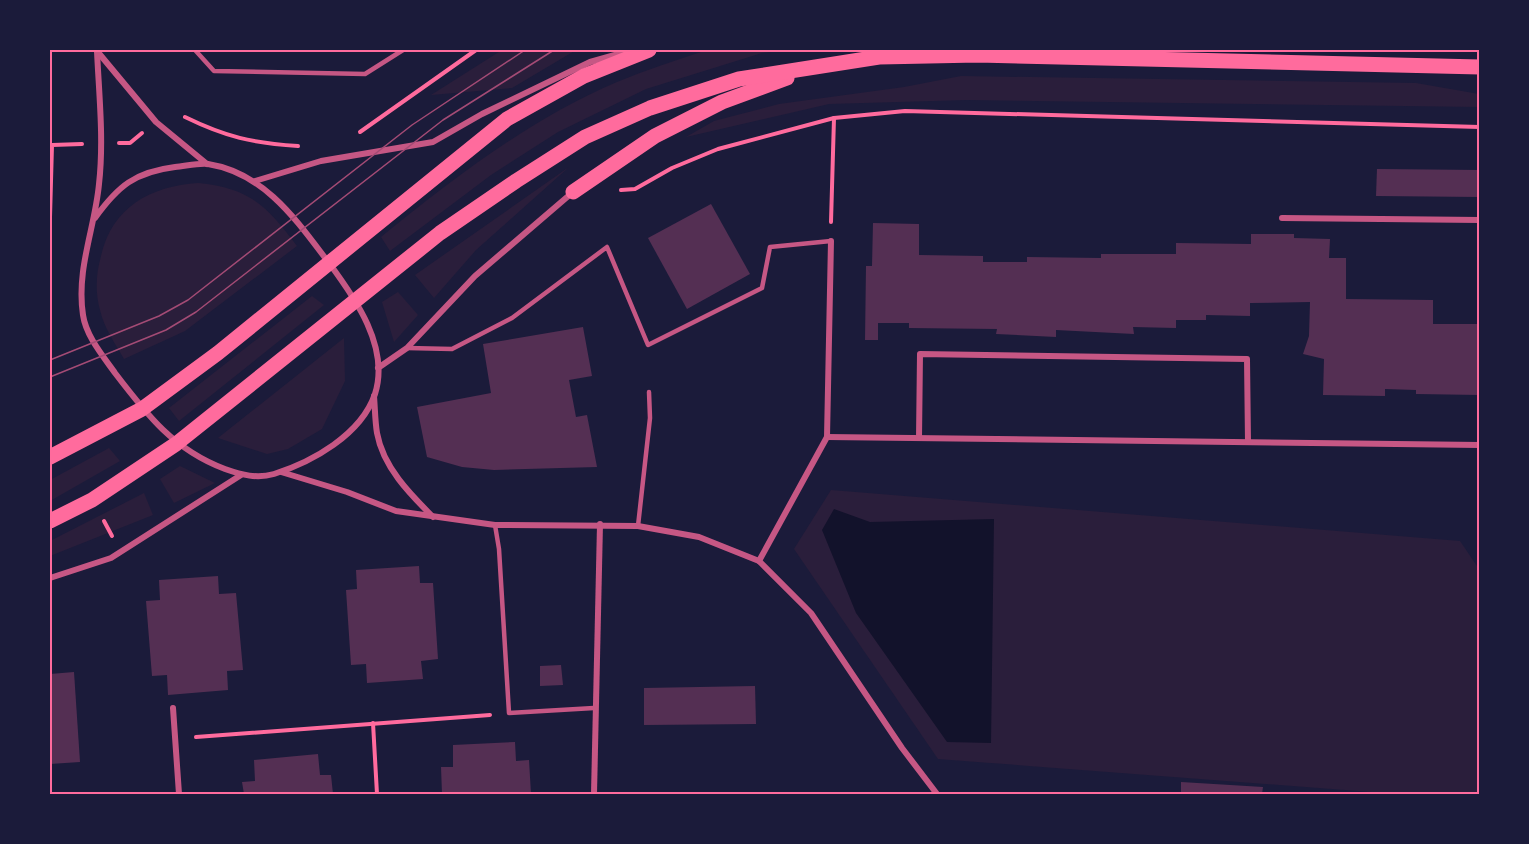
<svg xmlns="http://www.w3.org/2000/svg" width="1529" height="844" font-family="'Fira Sans',sans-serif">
<rect width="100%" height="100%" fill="#1b1b3a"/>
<g fill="#2a1e3b">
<path d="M 502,50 L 576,50 L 512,88 L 431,95 Z"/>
<path d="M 707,50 L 789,50 L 762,53 L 646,89 L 558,132 L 491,175 L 390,251 L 381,237 C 454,178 530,119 617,82 C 646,70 677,60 707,50 Z"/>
<path d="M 961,76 L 1416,83 L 1479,94 L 1479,107 L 967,100 L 829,104 L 686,137 L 714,121 L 779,104 L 904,87 Z"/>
<path d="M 569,167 L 476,250 L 434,298 L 415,275 Z"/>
<path d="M 198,183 C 250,188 267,206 297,246 L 185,331 L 124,359 C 115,343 104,328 100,310 C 95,292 96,274 101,256 C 112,207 151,186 198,183 Z"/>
<path d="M 398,292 L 418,315 L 394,342 L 382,302 Z"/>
<path d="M 312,296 L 324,305 L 179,421 L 169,408 Z"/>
<path d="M 344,338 L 345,381 L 322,429 L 288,449 L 267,454 L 218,438 Z"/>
<path d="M 109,448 L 120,461 L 50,501 L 50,480 Z"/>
<path d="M 180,466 L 215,483 L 174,503 L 160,479 Z"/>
<path d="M 831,490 L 1460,541 L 1479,569 L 1479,794 L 1397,794 L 938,759 L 794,549 Z"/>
<path d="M 144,493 L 153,515 L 50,556 L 50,541 Z"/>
</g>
<path fill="#12122b" d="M 834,509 L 870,522 L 994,519 L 991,743 L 947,742 L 856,613 L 822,530 Z"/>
<g fill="#542f53">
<path d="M 1377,169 L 1480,170 L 1480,197 L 1376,196 Z"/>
<path d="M 711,204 L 750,274 L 687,309 L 648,238 Z"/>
<path d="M 873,223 L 919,224 L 919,255 L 983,256 L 983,262 L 1027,262 L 1027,257 L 1101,258 L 1101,254 L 1176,254 L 1176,243 L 1251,244 L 1251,234 L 1294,234 L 1294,238 L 1330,239 L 1329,258 L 1346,258 L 1346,299 L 1433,300 L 1433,324 L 1480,324 L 1480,395 L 1416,394 L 1416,390 L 1385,389 L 1385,396 L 1323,395 L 1324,359 L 1303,354 L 1309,336 L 1310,302 L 1250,303 L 1250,316 L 1206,315 L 1206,320 L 1176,320 L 1176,328 L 1133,327 L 1134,334 L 1056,330 L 1056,337 L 996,334 L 997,329 L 909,328 L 909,323 L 878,323 L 878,340 L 865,340 L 866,266 L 872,266 Z"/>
<path d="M 583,327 L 592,376 L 569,380 L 576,417 L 587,415 L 597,467 L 494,470 L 462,467 L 427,457 L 417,407 L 491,393 L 483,344 Z"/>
<path d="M 419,566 L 420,583 L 433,583 L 438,659 L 421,661 L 423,679 L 367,683 L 366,664 L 351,665 L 346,590 L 357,589 L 356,570 Z"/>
<path d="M 218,576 L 219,594 L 236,593 L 243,670 L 227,671 L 228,690 L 168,695 L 167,675 L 152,676 L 146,601 L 160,600 L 159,580 Z"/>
<path d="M 561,665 L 563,685 L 540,686 L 540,666 Z"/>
<path d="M 74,672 L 80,762 L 50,764 L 50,674 Z"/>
<path d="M 755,686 L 756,724 L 644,725 L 644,688 Z"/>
<path d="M 515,742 L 516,761 L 529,760 L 531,794 L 442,794 L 441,767 L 453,767 L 453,745 Z"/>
<path d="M 318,754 L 320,775 L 331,775 L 333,794 L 244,794 L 242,782 L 255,781 L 254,760 Z"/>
<path d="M 1181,782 L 1263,787 L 1262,794 L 1181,794 Z"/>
</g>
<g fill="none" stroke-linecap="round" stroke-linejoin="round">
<g stroke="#ff6b9d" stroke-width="4">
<path d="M 185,117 C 226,137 252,143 298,146"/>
<path d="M 360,132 L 476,50"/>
<path d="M 119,143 L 130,143 L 142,133"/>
<path d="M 621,190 L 635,189 L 672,168 L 718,149 L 834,118 L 905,111 L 1480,127"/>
<path d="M 50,217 L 52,145 L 82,144"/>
<path d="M 831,222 L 834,118"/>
<path d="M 104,521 L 112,536"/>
<path d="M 373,723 L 377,794"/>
<path d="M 196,737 L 490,715"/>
</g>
<g stroke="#c65784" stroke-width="4.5">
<path d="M 195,50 L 214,71 L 365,74 L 403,50"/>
<path d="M 407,348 L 452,349 L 512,318 L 607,247 L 648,345 L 762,288 L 770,247 L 831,241"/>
<path d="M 495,525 L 499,549 L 509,713 L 594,708"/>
<path d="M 638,526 L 650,418 L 649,392"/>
</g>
<g stroke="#c65784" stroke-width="6">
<path d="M 97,51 L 156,122 L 207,164"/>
<path d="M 255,181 L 321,161 L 433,142 L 482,114 L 590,62 L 622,53"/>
<path d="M 95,218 C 118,186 135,172 175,167 C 186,166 198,163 208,164 C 265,173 297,221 329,263 C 355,298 390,347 375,394 C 361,435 312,462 274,474 C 257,479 242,475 225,469 C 174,450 147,415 115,373 C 103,356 86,336 83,315 C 76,269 95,228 99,184 C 104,140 99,95 97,51"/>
<path d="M 1282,218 L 1480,220"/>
<path d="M 378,368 L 407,348 L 475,276 L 573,192"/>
<path d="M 374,396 C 375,408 375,421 377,433 C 383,467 410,494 433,517"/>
<path d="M 827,437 L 1480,445"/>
<path d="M 919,438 L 920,354 L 1247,359 L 1248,442"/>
<path d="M 281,472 L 347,492 L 396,511 L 495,525 L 638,526 L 699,537 L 759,561 L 811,613 L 902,748 L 937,794"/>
<path d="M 759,561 L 827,437 L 831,241"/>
<path d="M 50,578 L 111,558 L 241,475"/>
<path d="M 173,708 L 179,794"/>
<path d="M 594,794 L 600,524"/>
</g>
<g stroke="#ff6b9d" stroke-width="15">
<path d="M 573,192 L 655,136 L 722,102 L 787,78"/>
<path d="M 50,457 L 142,409 L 218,353 L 507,119 L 584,76 L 649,50"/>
<path d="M 50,521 L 92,500 L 176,444 L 440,233 L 516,181 L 585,137 L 650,108 L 739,79 L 879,57 L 978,55 L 1480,67"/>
</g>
<g stroke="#a44b75" stroke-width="1.5">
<path d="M 50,360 L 159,316 L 188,300 L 412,125 L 525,50"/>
<path d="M 50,377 L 166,330 L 196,312 L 443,120 L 554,50"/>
</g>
</g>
<rect width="1529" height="844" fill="none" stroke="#1b1b3a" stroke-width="102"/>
<rect x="51" y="51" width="1427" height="742" fill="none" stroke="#ff6b9d" stroke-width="2"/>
</svg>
